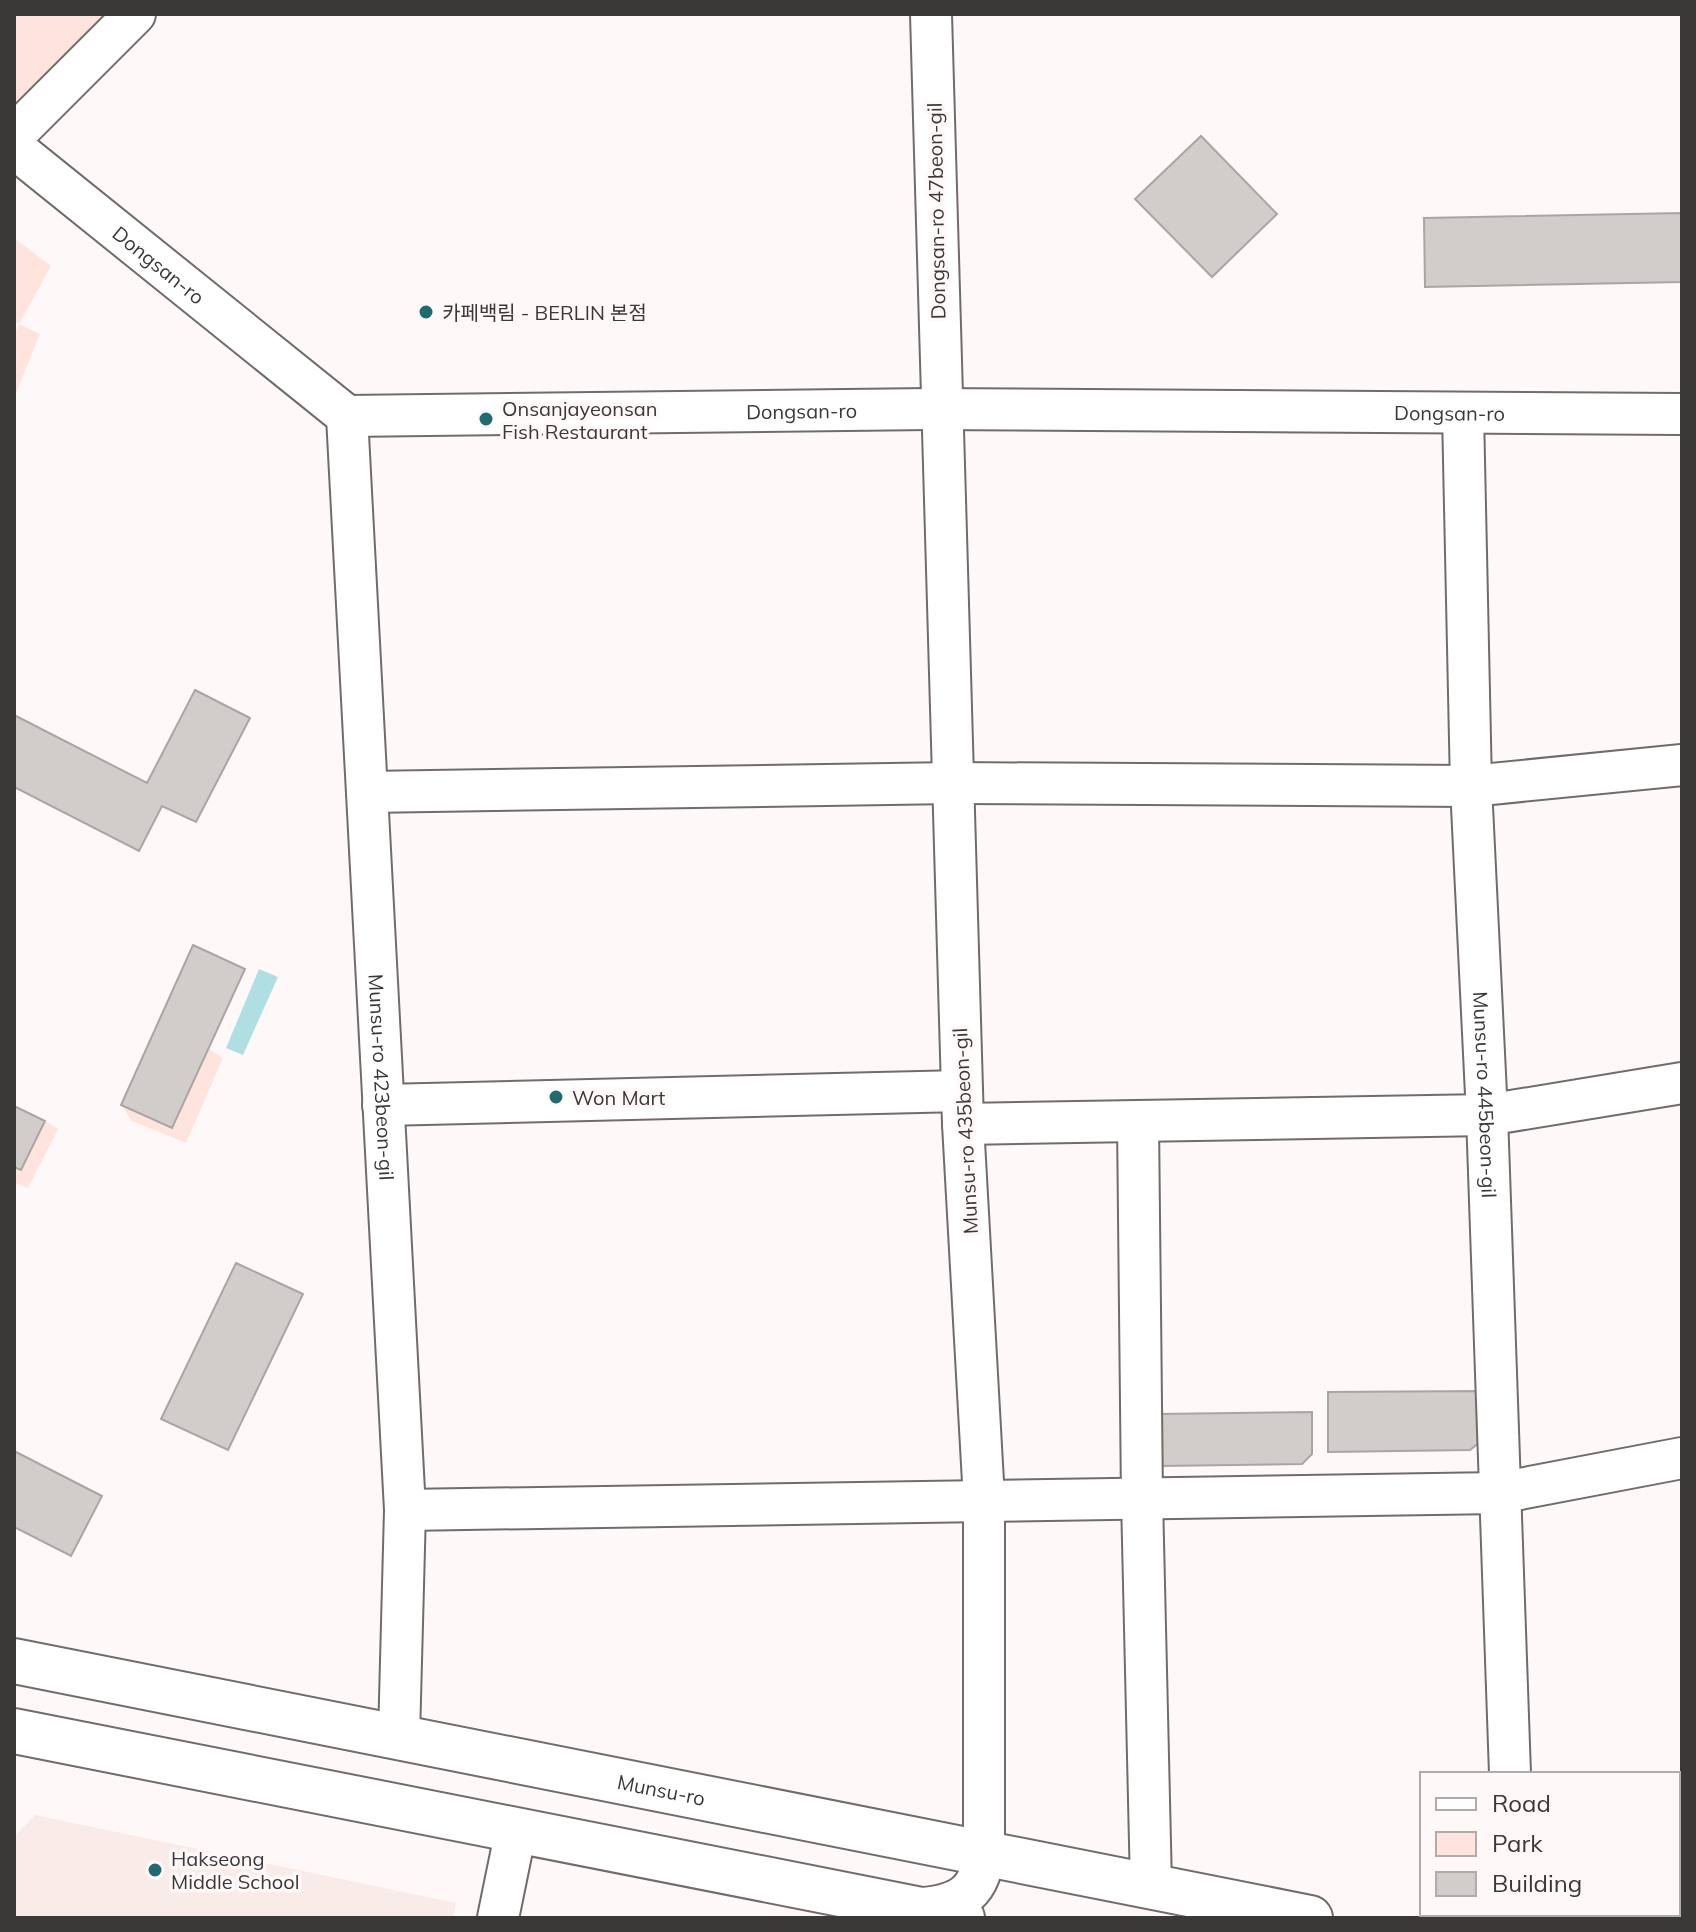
<svg xmlns="http://www.w3.org/2000/svg" width="1696" height="1932" font-family="Mulish,'Noto Sans KR',sans-serif">
<rect width="100%" height="100%" fill="#fef9f8"/>
<path fill="#f9ebe7" d="M 35,1815 L 456,1903 L 453,1918 L 14,1918 L 14,1836 Z"/>
<g fill="#fee4dc">
<path d="M 14,14 L 135,14 L 14,135 Z"/>
<path d="M 14,238 L 51,266 L 19,324 L 40,334 L 14,398 L 14,335 L 19,324 L 14,322 Z"/>
<path d="M 209,1049 L 223,1058 L 186,1143 L 132,1121 L 121,1105 L 172,1128 Z"/>
<path d="M 45,1121 L 58,1129 L 28,1188 L 14,1183 L 14,1167 L 21,1170 Z"/>
</g>
<path fill="#afdfe3" d="M 259,969 L 278,977 L 243,1055 L 226,1048 Z"/>
<g fill="#d1cdcb" stroke="#a9a5a3" stroke-width="2">
<path d="M 1201,136 L 1277,214 L 1212,277 L 1135,199 Z"/>
<path d="M 1682,213 L 1682,282 L 1425,287 L 1424,218 Z"/>
<path d="M 195,690 L 250,718 L 196,822 L 162,806 L 139,851 L 14,787 L 14,715 L 147,783 Z"/>
<path d="M 193,945 L 245,969 L 172,1128 L 121,1105 Z"/>
<path d="M 14,1106 L 45,1121 L 21,1170 L 14,1167 Z"/>
<path d="M 236,1263 L 303,1294 L 228,1450 L 161,1419 Z"/>
<path d="M 1481,1391 L 1481,1441 L 1470,1450 L 1328,1452 L 1328,1392 Z"/>
<path d="M 1312,1412 L 1312,1454 L 1302,1464 L 1159,1466 L 1159,1414 Z"/>
<path d="M 14,1451 L 102,1496 L 71,1556 L 14,1527 Z"/>
</g>
<g fill="none" stroke-linecap="round" stroke-linejoin="round">
<g stroke="#716c6b" stroke-width="44">
<g id="minor">
<path d="M 14,135 L 135,14"/>
<path id="s1" d="M 14,148 L 347,416 L 930,409 L 1682,414"/>
<path id="s2" d="M 1463,413 L 1471,786 L 1487,1115 L 1510,1774"/>
<path id="s3" d="M 347,416 L 405,1510 L 399,1737"/>
<path d="M 367,792 L 953,783 L 1471,786 L 1682,765"/>
<path d="M 383,1105 L 962,1091"/>
<path d="M 1138,1121 L 1142,1498 L 1151,1886"/>
<path d="M 963,1124 L 1487,1115 L 1682,1083"/>
<path d="M 405,1510 L 1499,1493 L 1682,1458"/>
<path d="M 914,1909 C 954,1906 980,1898 984,1853 L 984,1500 L 963,1124 L 931,14"/>
<path d="M 1516,1914 L 1516,1918"/>
<path d="M 498,1918 L 516,1830"/>
</g>
</g>
<g stroke="#716c6b" stroke-width="48">
<g id="major">
<path id="s4" d="M 14,1661 L 1310,1918"/>
<path d="M 14,1731 L 962,1918"/>
</g>
</g>
<use href="#minor" stroke="#fff" stroke-width="40"/>
<use href="#major" stroke="#fff" stroke-width="44"/>
</g>
<g fill="#1f6b71" stroke="#fef9f8" stroke-width="3">
<circle cx="426" cy="312" r="8"/>
<circle cx="486" cy="419" r="8"/>
<circle cx="556" cy="1097" r="8"/>
<circle cx="155" cy="1870" r="8"/>
</g>
<g text-anchor="middle" dominant-baseline="central" stroke-width="7" stroke-linejoin="round" paint-order="stroke">
<g font-size="20" fill="#3b3938" stroke="#fef9f8">
<text transform="translate(936 211) rotate(-91)">Dongsan-ro 47beon-gil</text>
<text stroke="none"><textPath href="#s1" startOffset="186">Dongsan-ro</textPath></text>
<text stroke="none"><textPath href="#s1" startOffset="882">Dongsan-ro</textPath></text>
<text stroke="none"><textPath href="#s1" startOffset="1530">Dongsan-ro</textPath></text>
<text stroke="none"><textPath href="#s3" startOffset="662">Munsu-ro 423beon-gil</textPath></text>
<text stroke="none"><textPath href="#s2" startOffset="682">Munsu-ro 445beon-gil</textPath></text>
<text transform="translate(965 1131) rotate(-93)">Munsu-ro 435beon-gil</text>
<text stroke="none"><textPath href="#s4" startOffset="660">Munsu-ro</textPath></text>
</g>
<g font-size="20" fill="#3b3938" stroke="#fef9f8" text-anchor="start">
<text x="442" y="312">카페백림 - BERLIN 본점</text>
<text x="502" y="408">Onsanjayeonsan<tspan x="502" dy="23">Fish Restaurant</tspan></text>
<text x="572" y="1097">Won Mart</text>
<text x="171" y="1858">Hakseong<tspan x="171" dy="23">Middle School</tspan></text>
</g>
</g>
<rect width="1696" height="1932" fill="none" stroke="#3b3938" stroke-width="32"/>
<rect x="1420" y="1772" width="260" height="144" fill="#fef9f8" stroke="#b0acab" stroke-width="2"/>
<rect x="1436" y="1798" width="40" height="12" fill="#ffffff" stroke="#b0acab" stroke-width="2"/>
<text x="1492" y="1812" font-size="24" fill="#3b3938">Road</text>
<rect x="1436" y="1832" width="40" height="24" fill="#fee4dc" stroke="#b0acab" stroke-width="2"/>
<text x="1492" y="1852" font-size="24" fill="#3b3938">Park</text>
<rect x="1436" y="1872" width="40" height="24" fill="#d1cdcb" stroke="#b0acab" stroke-width="2"/>
<text x="1492" y="1892" font-size="24" fill="#3b3938">Building</text>
</svg>
